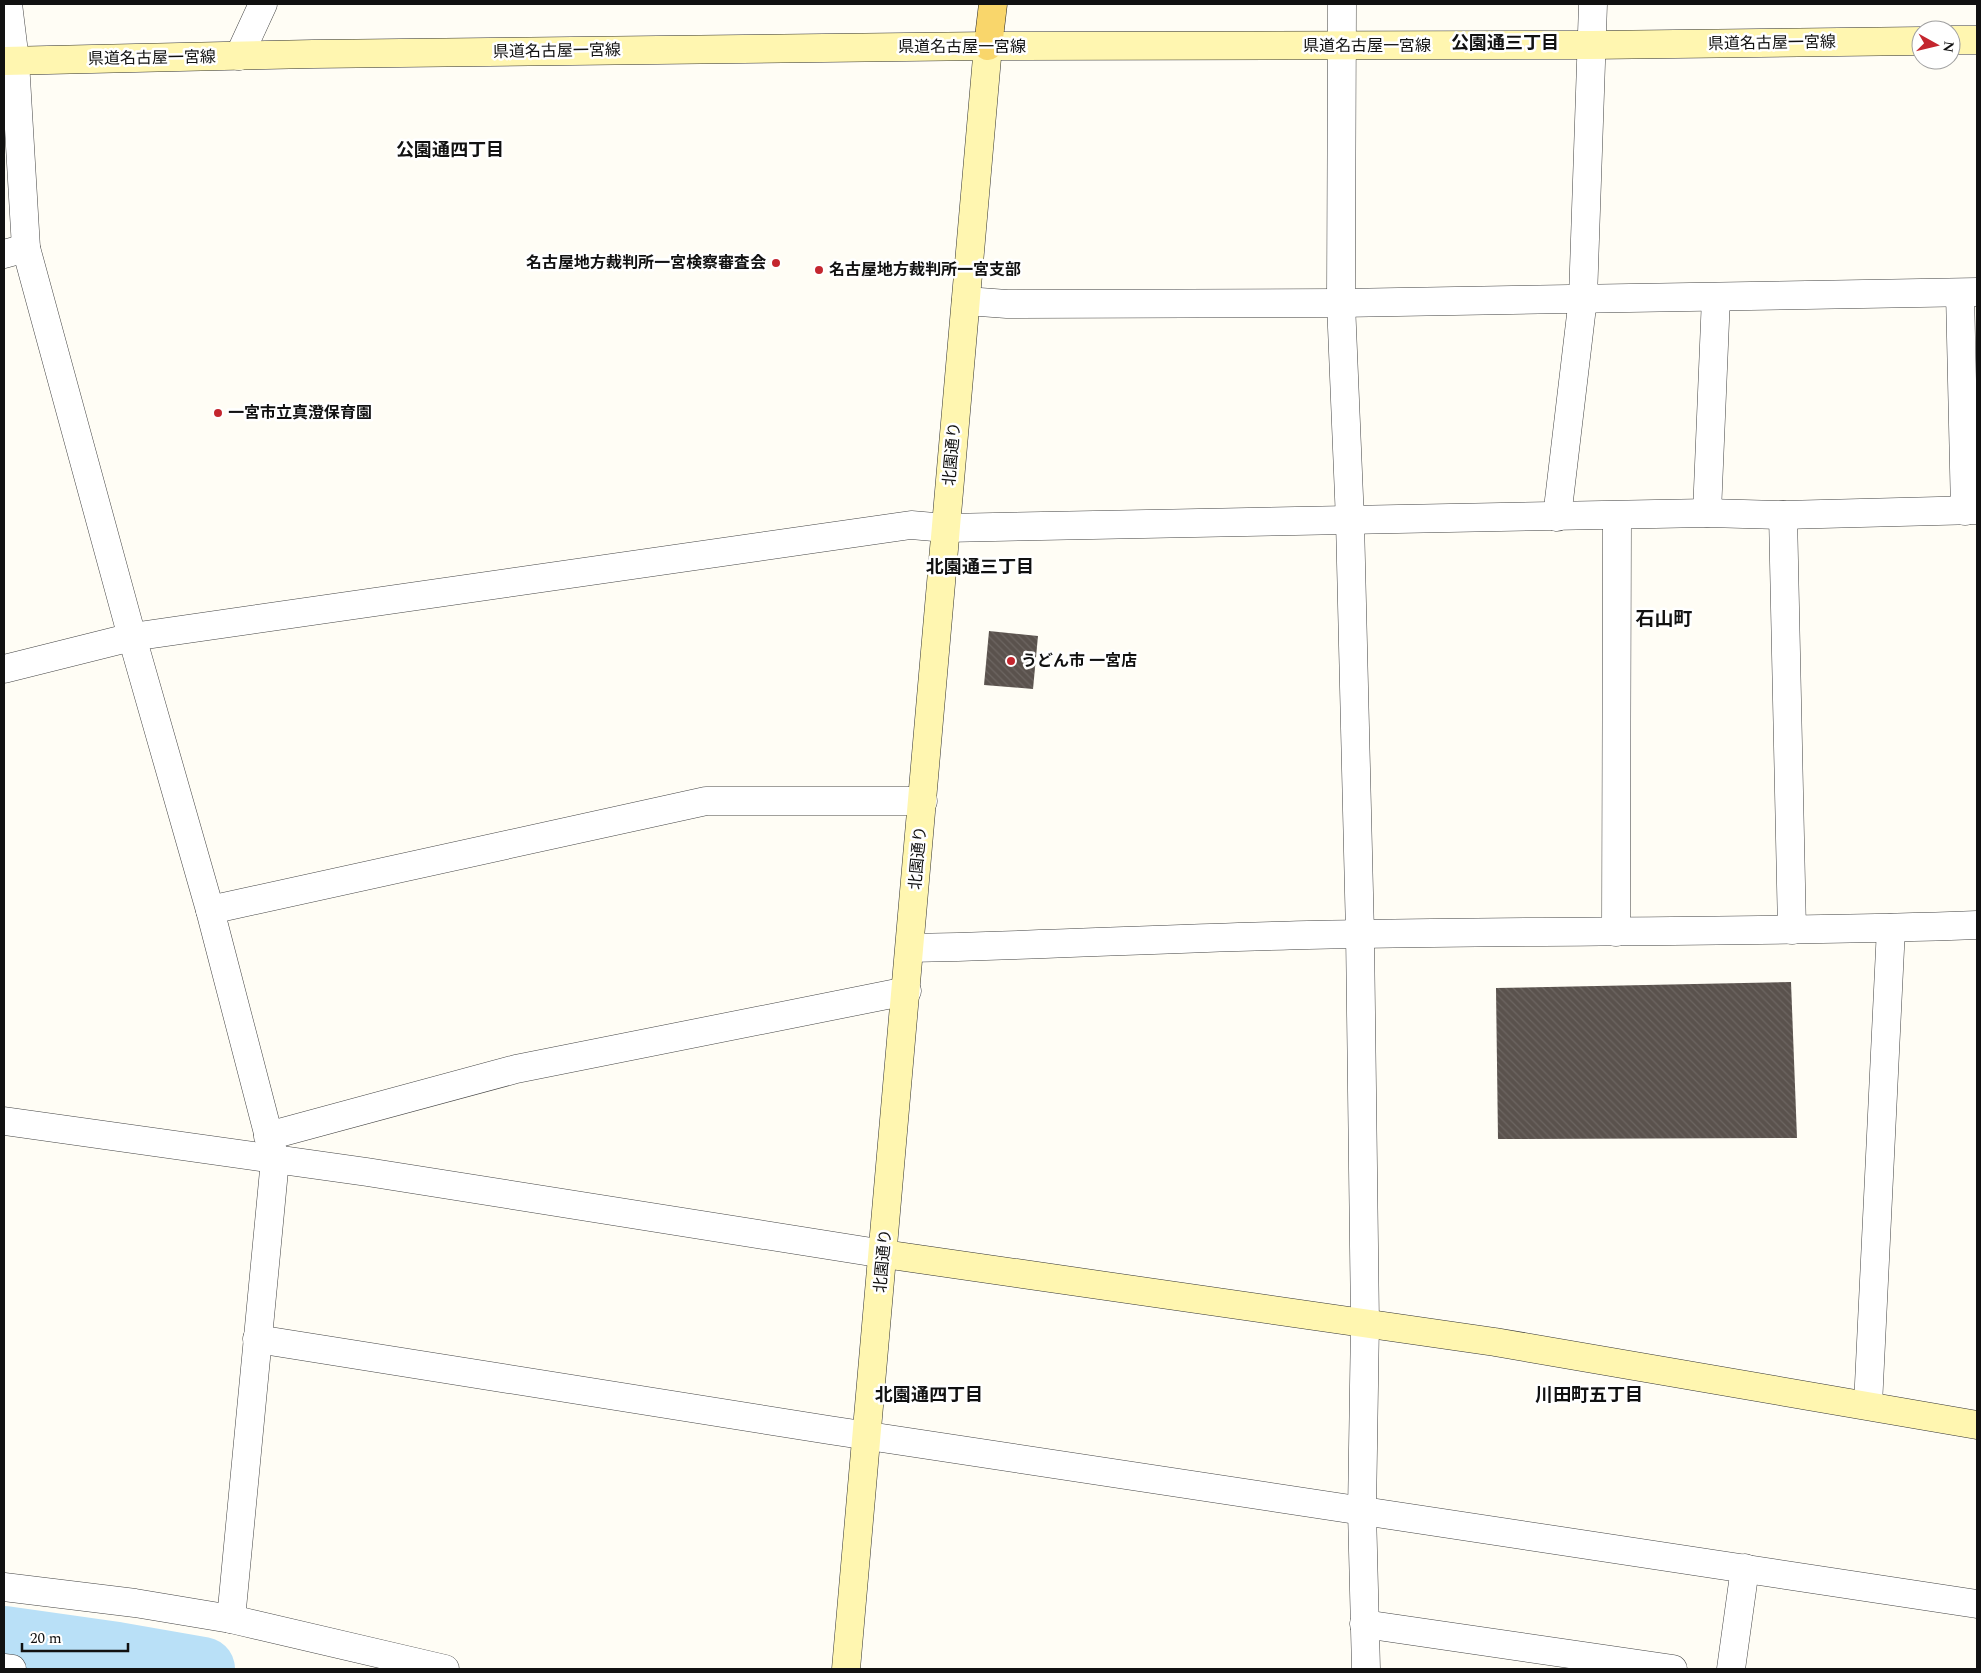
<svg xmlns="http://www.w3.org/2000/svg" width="1981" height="1673" font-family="Spectral,'Noto Sans JP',serif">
<defs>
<pattern id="building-back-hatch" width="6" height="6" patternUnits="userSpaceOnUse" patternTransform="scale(1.25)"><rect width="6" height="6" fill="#5a524d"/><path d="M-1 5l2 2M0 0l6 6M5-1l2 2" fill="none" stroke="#6d6662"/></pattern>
</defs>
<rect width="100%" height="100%" fill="#fffdf5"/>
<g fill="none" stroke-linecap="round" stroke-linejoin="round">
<path stroke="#b9e0f7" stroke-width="64" d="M 4,1638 L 117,1654 L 203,1669"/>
</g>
<g fill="url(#building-back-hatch)">
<path d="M 989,631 L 1038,636 L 1033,689 L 984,685 Z"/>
<path d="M 1791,982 L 1797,1138 L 1498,1139 L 1496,988 Z"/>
</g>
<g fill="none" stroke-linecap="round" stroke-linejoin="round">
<g stroke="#444" stroke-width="29">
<g id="street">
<path d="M 8,4 L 15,61 L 26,248 L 132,637 L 210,910 L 275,1160 L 231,1619"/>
<path d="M 1342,4 L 1341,303 L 1350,521 L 1360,934 L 1365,1323 L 1362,1511 L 1366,1669"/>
<path d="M 239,56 L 263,4"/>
<path d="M 4,254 L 26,248"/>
<path d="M 1960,293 L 1965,511"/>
<path d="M 966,301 L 1007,304 L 1341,303 L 1977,292"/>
<path d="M 1707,513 L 1716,297"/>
<path d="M 1783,515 L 1792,930"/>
<path d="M 1557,517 L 1583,298 L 1593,4"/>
<path d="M 4,669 L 132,637 L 911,525 L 946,528 L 1707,513 L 1783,515 L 1977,510"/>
<path d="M 210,910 L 706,801 L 923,801"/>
<path d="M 1616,932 L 1617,516"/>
<path d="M 910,948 C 1060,945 1210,936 1361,934 C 1566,930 1772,933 1977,925"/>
<path d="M 4,1121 L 367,1172 L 884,1254"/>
<path d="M 268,1136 L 516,1069 L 907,991"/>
<path d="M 257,1339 L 829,1430 L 1977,1604"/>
<path d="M 1868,1405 L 1891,928"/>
<path d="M 4,1587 L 135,1603 L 231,1619 L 445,1669"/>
<path d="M 1364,1624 L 1673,1669"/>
<path d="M 4,1668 L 12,1669"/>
<path d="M 1731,1669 L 1745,1568"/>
</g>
</g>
<g stroke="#333" stroke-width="29">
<g id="secondary">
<path d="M 1951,40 L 1977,40"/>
<path d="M 4,61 L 313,54 L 988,46 L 1591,45 L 1921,41"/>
<path d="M 884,1254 L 1495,1342 L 1977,1425"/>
<path d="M 846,1669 L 988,46"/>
</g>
</g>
<g stroke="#222" stroke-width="29">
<path id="primary" d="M 988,46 L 993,4"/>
</g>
<use href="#street" stroke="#fff" stroke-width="28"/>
<use href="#secondary" stroke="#fff6b0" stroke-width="28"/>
<use href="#primary" stroke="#f9d66b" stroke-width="28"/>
</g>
<g fill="#c4262e" stroke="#fff" stroke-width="2">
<circle cx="776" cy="263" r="5"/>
<circle cx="819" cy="270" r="5"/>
<circle cx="218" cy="413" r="5"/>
<circle cx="1011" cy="661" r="5"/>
</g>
<g text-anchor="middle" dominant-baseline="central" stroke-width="5" stroke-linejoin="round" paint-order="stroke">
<g font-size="16" fill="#111" stroke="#fff">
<text transform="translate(1772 43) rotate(-1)">県道名古屋一宮線</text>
<text x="1367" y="46">県道名古屋一宮線</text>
<text x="962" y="47">県道名古屋一宮線</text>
<text transform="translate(557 51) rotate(-1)">県道名古屋一宮線</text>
<text transform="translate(152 58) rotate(-1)">県道名古屋一宮線</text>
<text transform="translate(952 454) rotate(-85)">北園通り</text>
<text transform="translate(918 858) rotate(-85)">北園通り</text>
<text transform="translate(883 1261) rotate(-85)">北園通り</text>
</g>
<g font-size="16" font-weight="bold" fill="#111" stroke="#fff" text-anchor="start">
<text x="766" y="263" text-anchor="end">名古屋地方裁判所一宮検察審査会</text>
<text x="829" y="270">名古屋地方裁判所一宮支部</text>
<text x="228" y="413">一宮市立真澄保育園</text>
<text x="1021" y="661">うどん市 一宮店</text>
</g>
<g font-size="18" font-weight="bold" fill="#111" stroke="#fff">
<text x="1505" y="43">公園通三丁目</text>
<text x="450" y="150">公園通四丁目</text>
<text x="980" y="567">北園通三丁目</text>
<text x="929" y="1395">北園通四丁目</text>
<text x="1589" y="1395">川田町五丁目</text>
</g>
<g font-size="19" font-weight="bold" fill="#111" stroke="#fff">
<text x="1664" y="619">石山町</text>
</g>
</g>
<rect width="1981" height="1673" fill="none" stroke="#111111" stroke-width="10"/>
<g transform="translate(1936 45) rotate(98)"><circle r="24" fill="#ffffff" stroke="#a0a0a0"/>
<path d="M0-4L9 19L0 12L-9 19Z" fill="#c4262e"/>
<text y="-8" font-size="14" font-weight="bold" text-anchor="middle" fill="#111111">N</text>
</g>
<path d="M22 1643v8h106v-8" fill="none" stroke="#111111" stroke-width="2.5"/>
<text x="30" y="1643" font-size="15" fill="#111111" stroke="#ffffff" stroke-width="4" paint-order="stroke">20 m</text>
</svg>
